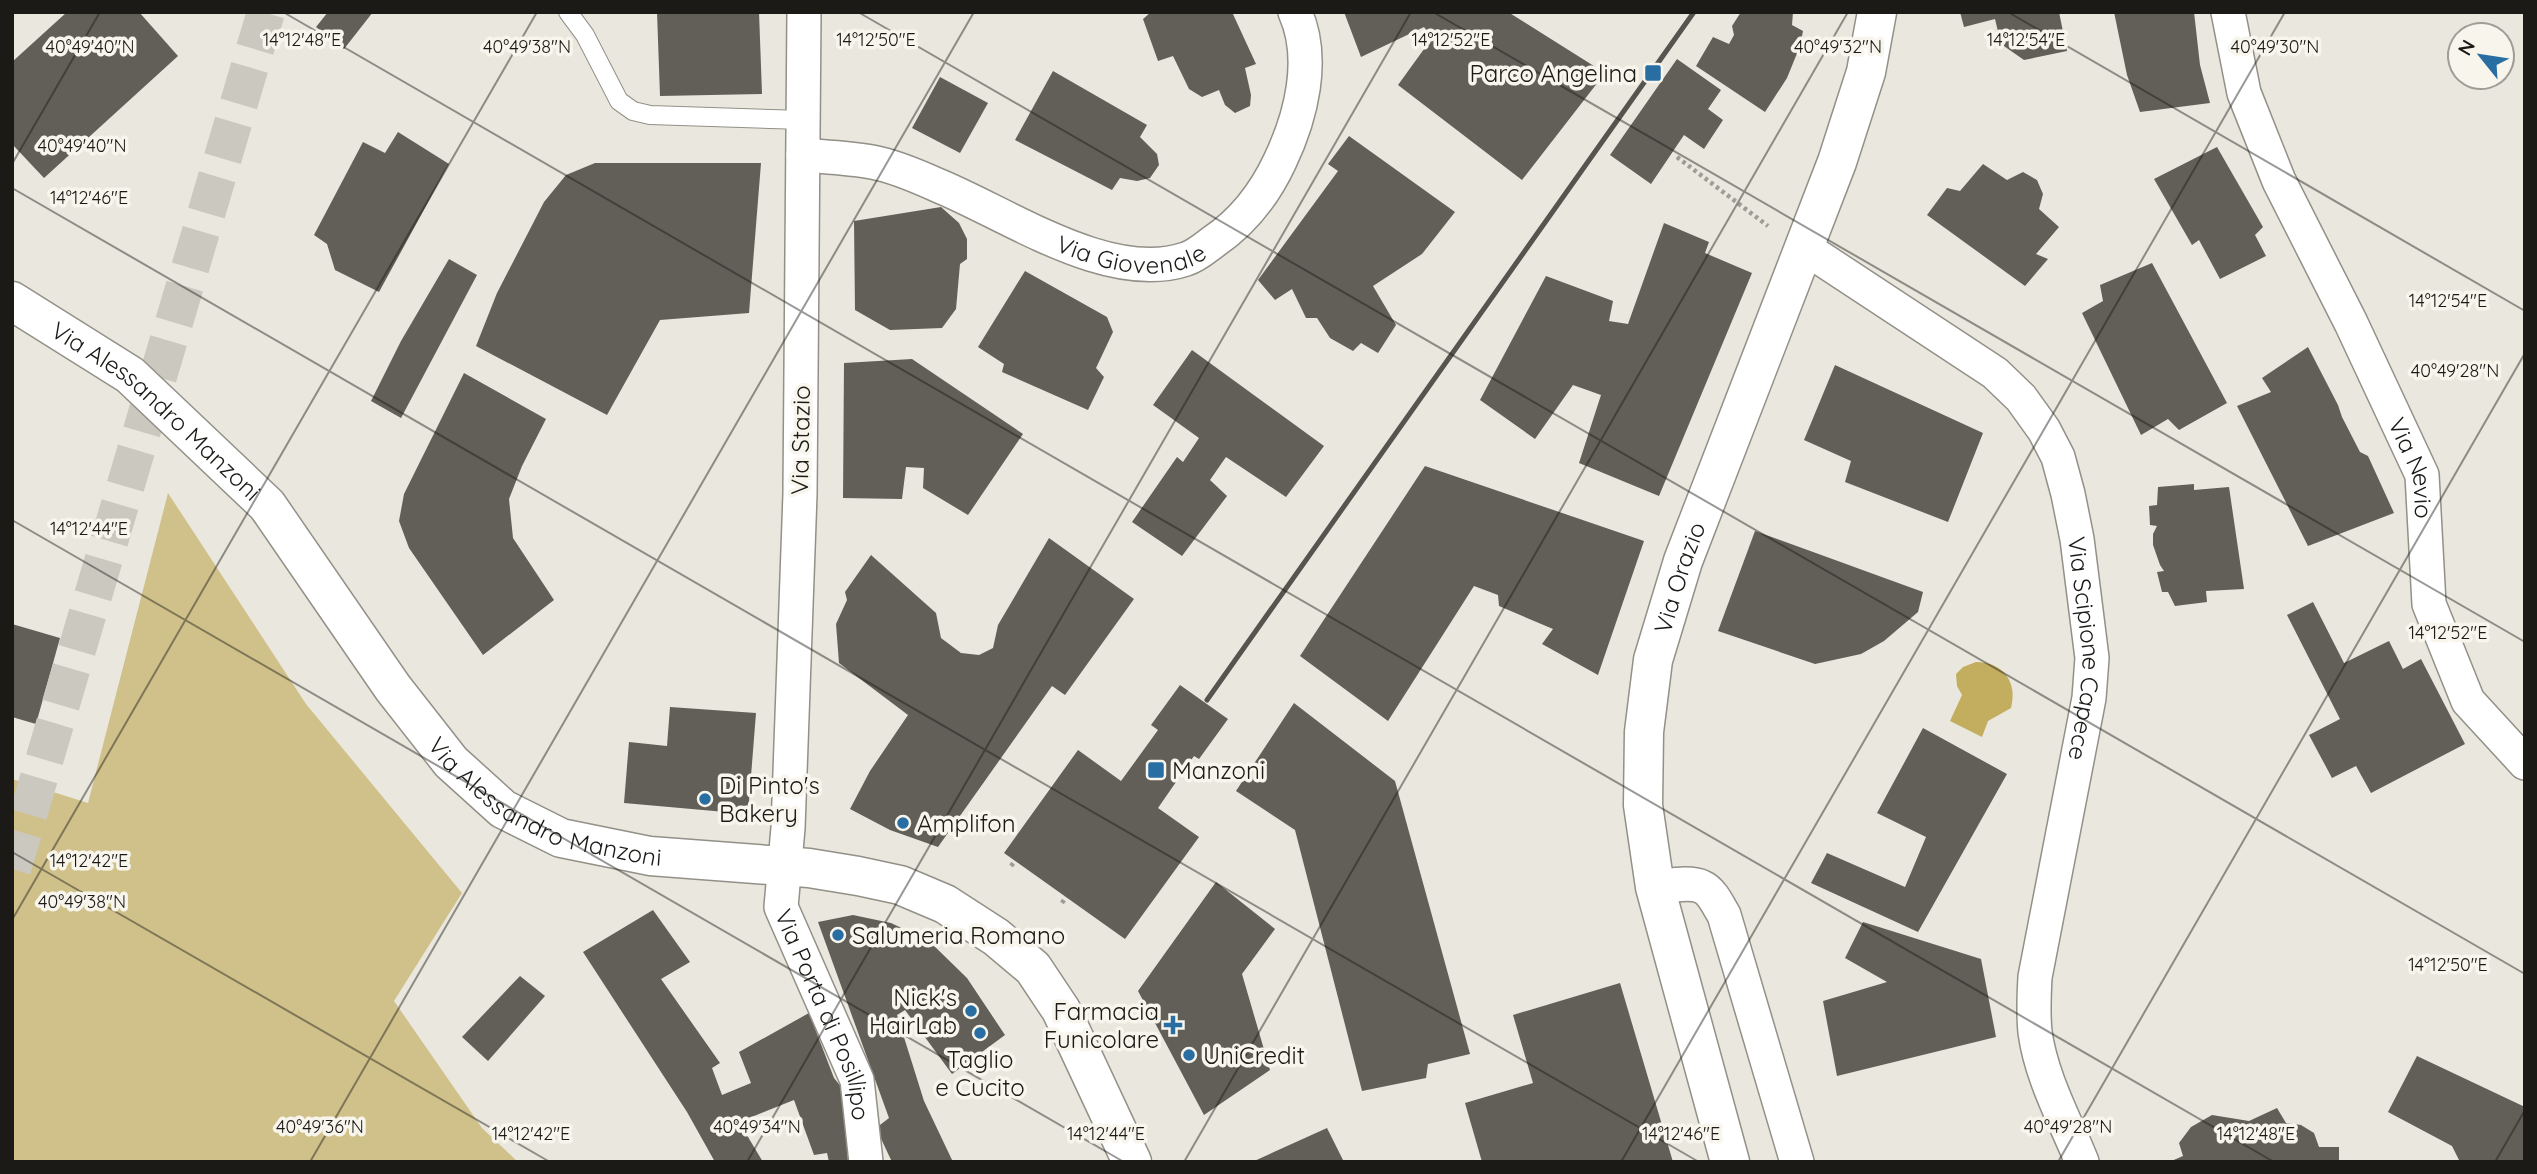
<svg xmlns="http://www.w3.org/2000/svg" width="2537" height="1174" font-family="Quicksand,sans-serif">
<rect width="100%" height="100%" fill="#eae7de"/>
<path fill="#d0c18b" d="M 168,493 L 306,704 L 462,893 L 394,1001 L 482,1128 L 518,1162 L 12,1162 L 12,779 L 88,803 Z"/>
<path fill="#c3ae5f" d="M 1976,662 C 2003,662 2018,682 2011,708 L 1988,721 L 1982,737 L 1950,721 L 1962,695 L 1957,686 L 1956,674 L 1963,667 Z"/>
<g fill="#615f57">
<path d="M 67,12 L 139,12 L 178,56 L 44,178 L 12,144 L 12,62 Z"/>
<path d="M 328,12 L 373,12 L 344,49 L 316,27 Z"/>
<path d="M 657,12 L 759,12 L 762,94 L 660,96 Z"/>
<path d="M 1151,12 L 1232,12 L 1256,64 L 1245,68 L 1251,95 L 1250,106 L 1235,113 L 1225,105 L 1219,90 L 1202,97 L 1189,89 L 1173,56 L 1158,61 L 1143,19 Z"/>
<path d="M 1344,12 L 1508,12 L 1605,73 L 1522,180 L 1398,85 L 1432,38 L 1424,27 L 1361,57 Z"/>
<path d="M 1741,12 L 1793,12 L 1792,25 L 1803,31 L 1800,46 L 1787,78 L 1765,112 L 1696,66 L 1713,37 L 1729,44 L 1734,35 L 1732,26 Z"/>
<path d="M 1960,12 L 2059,12 L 2067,51 L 2024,60 L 2001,44 L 1995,19 L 1964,27 Z"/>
<path d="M 2114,12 L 2194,12 L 2200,65 L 2210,103 L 2140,112 L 2127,75 Z"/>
<path d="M 1677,59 L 1721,90 L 1708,109 L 1723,120 L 1704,149 L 1684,135 L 1651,184 L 1610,155 Z"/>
<path d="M 1053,71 L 1147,125 L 1140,137 L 1157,154 L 1159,165 L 1150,178 L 1137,181 L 1120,178 L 1112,190 L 1015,140 Z"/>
<path d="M 940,77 L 988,103 L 960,153 L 912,128 Z"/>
<path d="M 398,132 L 449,164 L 379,292 L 335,270 L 327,244 L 314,235 L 363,142 L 385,153 Z"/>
<path d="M 1349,136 L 1455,212 L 1422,254 L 1373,286 L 1396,325 L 1378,353 L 1361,343 L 1353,351 L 1330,338 L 1317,318 L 1306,318 L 1292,289 L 1275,300 L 1258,280 L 1338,171 L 1328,164 Z"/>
<path d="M 2217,147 L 2263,227 L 2255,235 L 2266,256 L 2220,279 L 2199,240 L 2192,245 L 2154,179 Z"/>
<path d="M 595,163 L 761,163 L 749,313 L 660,320 L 607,415 L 476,346 L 497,293 L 544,202 L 566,175 Z"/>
<path d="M 1983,164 L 2007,180 L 2023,172 L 2037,180 L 2043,194 L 2039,209 L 2059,227 L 2036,254 L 2048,259 L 2025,286 L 1927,215 L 1947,188 L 1960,191 Z"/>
<path d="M 941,207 L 959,223 L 967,239 L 967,259 L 960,264 L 956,309 L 942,328 L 890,330 L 855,310 L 854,221 Z"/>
<path d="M 1664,223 L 1709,242 L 1705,253 L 1752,273 L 1659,496 L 1579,463 L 1601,395 L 1573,385 L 1535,439 L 1480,400 L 1546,276 L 1613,301 L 1609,321 L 1628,324 Z"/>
<path d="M 449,259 L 477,275 L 401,418 L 371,401 L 401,341 Z"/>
<path d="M 2152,263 L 2227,403 L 2179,430 L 2168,419 L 2141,435 L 2082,313 L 2103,301 L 2100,285 Z"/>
<path d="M 1025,271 L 1107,317 L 1113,332 L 1096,368 L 1104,377 L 1088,410 L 1002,372 L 1004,364 L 978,347 Z"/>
<path d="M 2308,347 L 2338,405 L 2342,417 L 2360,452 L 2368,456 L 2394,513 L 2308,546 L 2237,406 L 2271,392 L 2262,378 Z"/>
<path d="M 1192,350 L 1324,446 L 1286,497 L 1226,457 L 1210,480 L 1227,496 L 1182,556 L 1132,522 L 1177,457 L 1183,462 L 1199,438 L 1153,405 Z"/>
<path d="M 912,359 L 1023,434 L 968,515 L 923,488 L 924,468 L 906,467 L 902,499 L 843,498 L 844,363 Z"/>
<path d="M 1835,365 L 1983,433 L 1948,522 L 1845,482 L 1851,461 L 1804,440 Z"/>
<path d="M 464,373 L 546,419 L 522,466 L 509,499 L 513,538 L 554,600 L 483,655 L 409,548 L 399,521 L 404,494 Z"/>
<path d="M 1425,466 L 1644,541 L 1598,675 L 1542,644 L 1553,629 L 1499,606 L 1498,595 L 1474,586 L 1388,721 L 1300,656 Z"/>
<path d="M 2194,484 L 2194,490 L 2229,487 L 2244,589 L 2206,591 L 2207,602 L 2175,606 L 2168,592 L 2162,592 L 2157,572 L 2164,571 L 2160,565 L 2153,545 L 2153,534 L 2157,526 L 2150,525 L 2149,506 L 2157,505 L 2158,487 Z"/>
<path d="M 1755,531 L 1923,592 L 1918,612 L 1884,641 L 1861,654 L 1815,664 L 1718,631 Z"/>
<path d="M 1049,538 L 1134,599 L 1065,695 L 1052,686 L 938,847 L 890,830 L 850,809 L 870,771 L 908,715 L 839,663 L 836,624 L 847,600 L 845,592 L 871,555 L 936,613 L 941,638 L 961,653 L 979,655 L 993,648 L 998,625 Z"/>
<path d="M 2313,602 L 2344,663 L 2389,641 L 2403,669 L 2421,659 L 2465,744 L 2371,793 L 2356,766 L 2332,778 L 2309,735 L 2340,719 L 2287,615 Z"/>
<path d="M 12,624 L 60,638 L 36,724 L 12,717 Z"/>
<path d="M 1180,685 L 1228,719 L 1199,759 L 1194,756 L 1158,808 L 1199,837 L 1125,939 L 1004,853 L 1078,750 L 1121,781 L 1158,730 L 1151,725 Z"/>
<path d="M 1294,703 L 1395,781 L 1470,1054 L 1428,1064 L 1426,1078 L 1362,1091 L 1295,830 L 1236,791 Z"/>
<path d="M 670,707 L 756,713 L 748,814 L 624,803 L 629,742 L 667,746 Z"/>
<path d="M 1923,728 L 2007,774 L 1918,932 L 1811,883 L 1827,853 L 1905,887 L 1926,837 L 1877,813 Z"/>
<path d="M 1216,882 L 1275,929 L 1242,974 L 1270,1070 L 1204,1115 L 1138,991 Z"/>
<path d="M 653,910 L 690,962 L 661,979 L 720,1063 L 712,1068 L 722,1095 L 751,1083 L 739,1052 L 809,1013 L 834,1078 L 843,1089 L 848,1162 L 829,1162 L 827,1153 L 814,1155 L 794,1100 L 739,1122 L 763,1162 L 715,1162 L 687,1112 L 583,952 Z"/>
<path d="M 853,915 L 891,923 L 929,941 L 967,978 L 1005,1035 L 952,1074 L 905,1010 L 897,1015 L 924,1101 L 953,1162 L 892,1162 L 876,1128 L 889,1118 L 818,922 Z"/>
<path d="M 1863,922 L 1981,959 L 1996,1037 L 1837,1076 L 1823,1001 L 1887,982 L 1845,958 Z"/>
<path d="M 520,976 L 545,996 L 488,1061 L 462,1037 Z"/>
<path d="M 1620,983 L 1673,1162 L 1482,1162 L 1465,1103 L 1533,1083 L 1513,1015 Z"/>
<path d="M 2417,1056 L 2525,1107 L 2525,1162 L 2460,1162 L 2452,1146 L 2388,1112 Z"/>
<path d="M 2277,1108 L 2286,1123 L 2301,1125 L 2314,1133 L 2319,1147 L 2339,1147 L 2339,1162 L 2169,1162 L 2183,1156 L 2179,1143 L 2191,1127 L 2212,1115 L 2249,1121 Z"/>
<path d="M 1327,1128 L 1344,1162 L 1252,1162 Z"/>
</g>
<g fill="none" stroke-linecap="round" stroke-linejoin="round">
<path stroke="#cbc8c0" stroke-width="38" stroke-dasharray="38 19" stroke-linecap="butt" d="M 12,869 L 266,12"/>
<g stroke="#929087" stroke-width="20">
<path id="lane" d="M 568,12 L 585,35 L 619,101 L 633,111 L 650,115 L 804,120"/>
</g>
<g stroke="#929087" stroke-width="36">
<g id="street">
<path id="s1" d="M 804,12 L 800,494 L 788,828 L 781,907 L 857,1080 L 866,1162"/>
<path id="s2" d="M 2228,12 L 2244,93 L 2279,181 L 2351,323 L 2422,475 L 2429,604 L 2468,701 L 2525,763"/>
<path id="s3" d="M 803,155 C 826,157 849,158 872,162 C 894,166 917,176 937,185 C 1008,214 1109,285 1186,259 C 1196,256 1205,248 1213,242 C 1243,222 1265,193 1280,161 C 1301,117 1316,59 1295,12"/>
<path id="s4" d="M 1805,248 L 1995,373 L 2021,398 L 2044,430 L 2058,457 L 2068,494 L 2077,539 L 2092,658 L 2089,698 L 2035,977 C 2034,995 2033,1013 2035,1032 C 2041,1077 2065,1120 2082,1162"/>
<path d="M 1655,887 C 1668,886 1690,881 1702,887 C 1712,891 1719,907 1724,915 L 1797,1162"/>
</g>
</g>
<g stroke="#929087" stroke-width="41">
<g id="secondary">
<path id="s5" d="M 12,301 L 130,375 L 267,505 L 393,688 L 451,762 L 503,809 L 561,838 L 650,856 L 809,868 L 858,876 L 900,885 L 945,904 L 996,937 L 1033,968 L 1061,1010 L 1132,1162"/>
<path id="s6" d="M 1730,1162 L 1655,887 L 1643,805 L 1644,732 L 1653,660 L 1683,561 L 1837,162 L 1866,72 L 1877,12"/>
</g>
</g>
<g stroke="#9e9c95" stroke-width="4.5" stroke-dasharray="3.5 3.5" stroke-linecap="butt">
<path d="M 1677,157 L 1768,226"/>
<path d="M 1011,866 L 1015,861"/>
<path d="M 1062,903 L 1066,897"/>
</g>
<use href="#lane" stroke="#fff" stroke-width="18"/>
<use href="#street" stroke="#fff" stroke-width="33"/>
<use href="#secondary" stroke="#fff" stroke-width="38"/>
<path stroke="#56544f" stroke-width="5" d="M 1207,700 L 1694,12"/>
</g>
<path fill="none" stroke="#1b1a17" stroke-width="2" stroke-opacity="0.45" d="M 283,12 L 2274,1162M 858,12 L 2525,974M 1433,12 L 2525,642M 2008,12 L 2525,311M 12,164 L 100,12M 12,188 L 1699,1162M 12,520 L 1124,1162M 12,852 L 550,1162M 12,920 L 537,12M 310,1162 L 974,12M 747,1162 L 1411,12M 1184,1162 L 1848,12M 1621,1162 L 2285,12M 2058,1162 L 2525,353M 2495,1162 L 2525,1110"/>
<g fill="#286ea3" stroke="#f7f5ec" stroke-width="2.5">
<rect x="1644" y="64" width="18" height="18" rx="3.5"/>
<rect x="1147" y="761" width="18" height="18" rx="3.5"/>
<circle cx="705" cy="799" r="7"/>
<circle cx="903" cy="823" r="7"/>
<circle cx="838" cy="935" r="7"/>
<circle cx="971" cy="1011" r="7"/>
<path d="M1169.5 1014.5h7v7h7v7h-7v7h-7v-7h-7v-7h7z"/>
<circle cx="980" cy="1033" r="7"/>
<circle cx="1189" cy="1055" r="7"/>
</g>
<g text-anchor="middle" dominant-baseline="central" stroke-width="7" stroke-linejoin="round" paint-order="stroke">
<g font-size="24" fill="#1b1a17" stroke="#f7f5ec" text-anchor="start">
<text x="1637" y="73" text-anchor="end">Parco Angelina</text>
<text x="1172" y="770">Manzoni</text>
<text x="719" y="785">Di Pinto's<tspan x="719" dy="28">Bakery</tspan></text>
<text x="917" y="823">Amplifon</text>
<text x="852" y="935">Salumeria Romano</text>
<text x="957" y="997" text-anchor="end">Nick's<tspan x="957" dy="28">HairLab</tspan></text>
<text x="1159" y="1011" text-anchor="end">Farmacia<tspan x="1159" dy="28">Funicolare</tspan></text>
<text x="1203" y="1055">UniCredit</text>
<text x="980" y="1059" text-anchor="middle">Taglio<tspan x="980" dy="28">e Cucito</tspan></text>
</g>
<g font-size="24" fill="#1b1a17" stroke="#f7f5ec">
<text stroke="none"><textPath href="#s3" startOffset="348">Via Giovenale</textPath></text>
<text stroke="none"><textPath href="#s5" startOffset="182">Via Alessandro Manzoni</textPath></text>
<text transform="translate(800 440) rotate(-89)">Via Stazio</text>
<text stroke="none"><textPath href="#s2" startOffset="495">Via Nevio</textPath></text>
<text stroke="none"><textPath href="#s6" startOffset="600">Via Orazio</textPath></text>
<text stroke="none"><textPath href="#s4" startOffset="528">Via Scipione Capece</textPath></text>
<text stroke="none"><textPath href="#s5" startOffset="749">Via Alessandro Manzoni</textPath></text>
<text stroke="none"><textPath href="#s1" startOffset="1012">Via Porta di Posillipo</textPath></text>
</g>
</g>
<g font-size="18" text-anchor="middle" fill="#1b1a17" stroke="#f7f5ec" stroke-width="7" stroke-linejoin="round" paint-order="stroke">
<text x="302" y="46">14°12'48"E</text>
<text x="876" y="46">14°12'50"E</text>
<text x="1451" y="46">14°12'52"E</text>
<text x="2026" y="46">14°12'54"E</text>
<text x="90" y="53">40°49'40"N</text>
<text x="527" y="53">40°49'38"N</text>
<text x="1838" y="53">40°49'32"N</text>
<text x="2275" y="53">40°49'30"N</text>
<text x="82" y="152">40°49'40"N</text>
<text x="89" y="204">14°12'46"E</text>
<text x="2448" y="307">14°12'54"E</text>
<text x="2455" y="377">40°49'28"N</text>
<text x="89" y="535">14°12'44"E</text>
<text x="2448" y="639">14°12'52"E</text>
<text x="89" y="867">14°12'42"E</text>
<text x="82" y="908">40°49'38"N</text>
<text x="2448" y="971">14°12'50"E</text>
<text x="320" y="1133">40°49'36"N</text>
<text x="757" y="1133">40°49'34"N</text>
<text x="2068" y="1133">40°49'28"N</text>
<text x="531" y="1140">14°12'42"E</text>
<text x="1106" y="1140">14°12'44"E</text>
<text x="1681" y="1140">14°12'46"E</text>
<text x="2256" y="1140">14°12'48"E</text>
</g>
<rect width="2537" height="1174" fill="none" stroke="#1b1a17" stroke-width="28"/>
<g transform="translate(2481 56) rotate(300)"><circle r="33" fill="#f7f5ec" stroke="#9f9d97" stroke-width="2"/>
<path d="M0-5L12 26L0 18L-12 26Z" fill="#286ea3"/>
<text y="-10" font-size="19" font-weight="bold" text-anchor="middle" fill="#1b1a17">N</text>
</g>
</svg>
